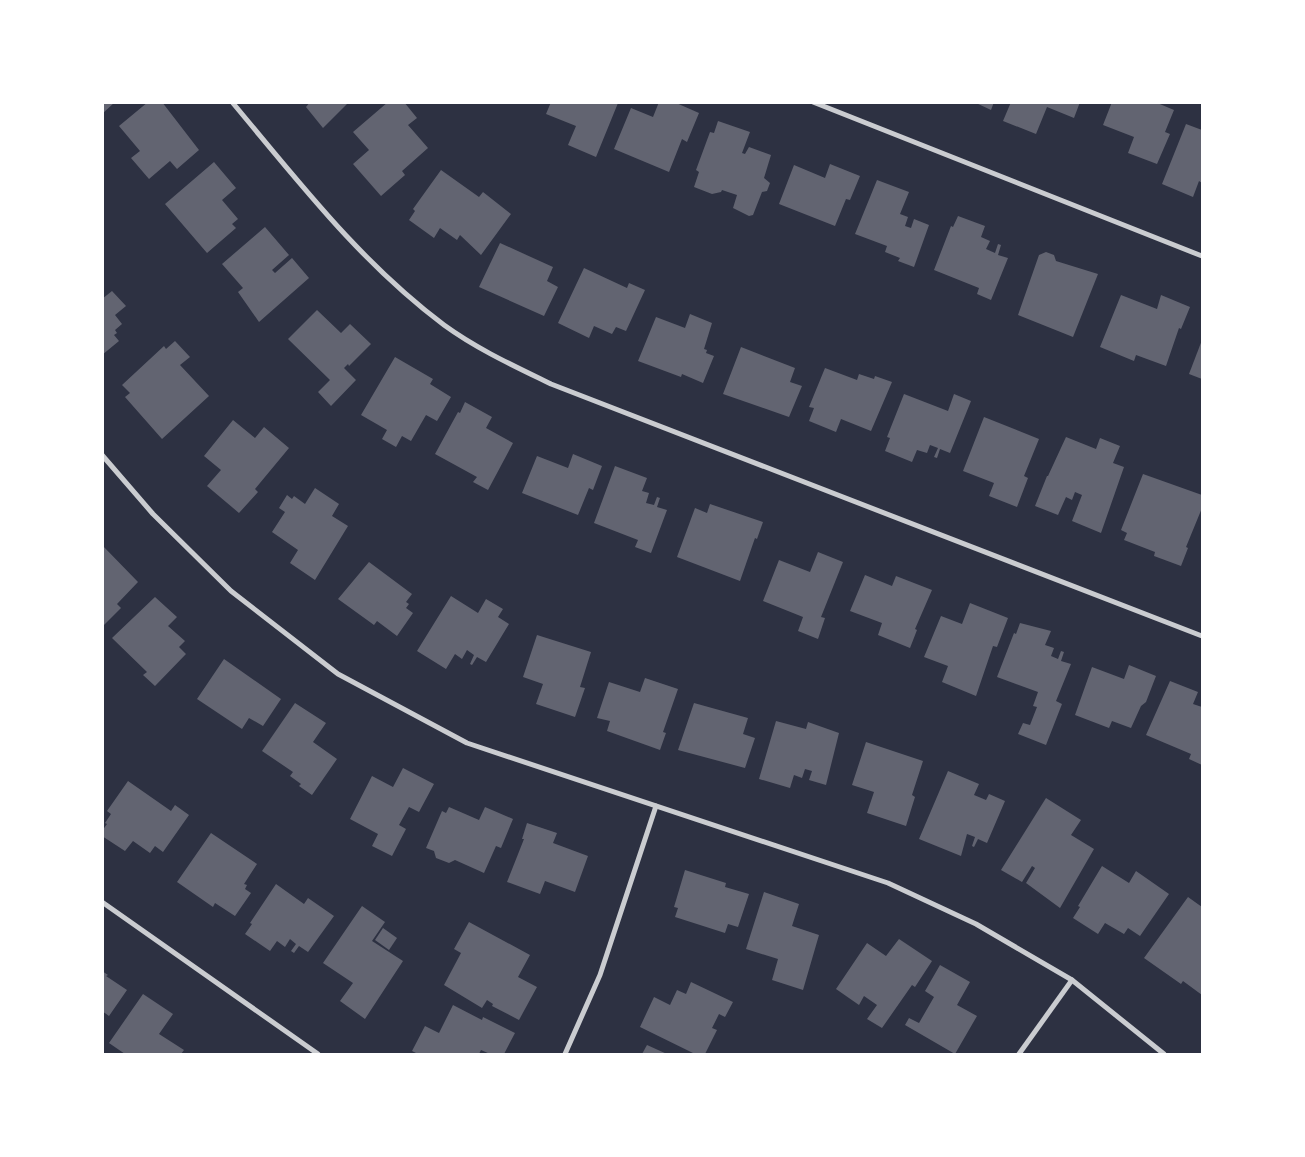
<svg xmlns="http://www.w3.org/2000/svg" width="1305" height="1157" font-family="'Asap Condensed',sans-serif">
<rect width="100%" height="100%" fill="#2d3142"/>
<g fill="#626471">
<path d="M 102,102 L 115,102 L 102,114 Z"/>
<path d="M 148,102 L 162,102 L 199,150 L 177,169 L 170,161 L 149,179 L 131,158 L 140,151 L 119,126 Z"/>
<path d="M 310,102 L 349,102 L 323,128 L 306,107 Z"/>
<path d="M 388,102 L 404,102 L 417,118 L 408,125 L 428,148 L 402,171 L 405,175 L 381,196 L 353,164 L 369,150 L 353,132 Z"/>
<path d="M 551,102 L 618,103 L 596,157 L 568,145 L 576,126 L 546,114 Z"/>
<path d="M 659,102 L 674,102 L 699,113 L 687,142 L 682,139 L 669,172 L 614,149 L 631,108 L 653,117 Z"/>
<path d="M 974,102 L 994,102 L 991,110 Z"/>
<path d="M 1011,102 L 1080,102 L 1074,118 L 1047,107 L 1036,134 L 1003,121 Z"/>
<path d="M 1112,102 L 1155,102 L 1174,110 L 1165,132 L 1170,134 L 1157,164 L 1128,153 L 1134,137 L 1103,125 Z"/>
<path d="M 718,121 L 750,132 L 742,153 L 745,154 L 749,147 L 771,155 L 764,178 L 770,183 L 767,191 L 762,192 L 753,215 L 749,216 L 733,208 L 737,195 L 722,190 L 721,192 L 712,194 L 694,187 L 699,172 L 696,170 L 710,132 L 714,133 Z"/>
<path d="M 1186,124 L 1202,130 L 1202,183 L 1199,181 L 1193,197 L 1162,184 Z"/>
<path d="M 214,162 L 236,188 L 222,200 L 238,219 L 232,224 L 236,228 L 207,253 L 165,204 Z"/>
<path d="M 830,164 L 860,176 L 850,200 L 846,199 L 835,226 L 779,204 L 794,165 L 825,178 Z"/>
<path d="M 441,170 L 479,197 L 483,192 L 511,214 L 481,255 L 460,235 L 457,240 L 440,228 L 434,238 L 409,220 L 415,211 L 413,209 Z"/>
<path d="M 877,180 L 909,192 L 900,214 L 908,217 L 905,226 L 911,228 L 914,219 L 929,225 L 914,267 L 898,261 L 900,258 L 885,252 L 887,246 L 855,234 Z"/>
<path d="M 958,216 L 985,226 L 981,237 L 990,241 L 986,249 L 995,253 L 998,244 L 1001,245 L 998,255 L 1008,258 L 991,300 L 977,294 L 979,288 L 934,270 L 951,226 L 953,227 Z"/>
<path d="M 265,227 L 289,255 L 272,270 L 275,273 L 292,258 L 309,278 L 259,322 L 238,292 L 243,288 L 222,264 Z"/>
<path d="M 500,243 L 553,267 L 547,281 L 558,287 L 544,316 L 479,287 Z"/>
<path d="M 1046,252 L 1054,255 L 1056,261 L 1098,274 L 1073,337 L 1018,315 L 1039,255 Z"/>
<path d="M 584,268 L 627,288 L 629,283 L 645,290 L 626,331 L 616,327 L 612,334 L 594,326 L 589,338 L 558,323 Z"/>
<path d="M 112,291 L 126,306 L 115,315 L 122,324 L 115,330 L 117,333 L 114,335 L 119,341 L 102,355 L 102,299 Z"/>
<path d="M 1121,295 L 1157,309 L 1161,295 L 1190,307 L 1181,329 L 1179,328 L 1166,366 L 1136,355 L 1134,361 L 1100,347 Z"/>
<path d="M 317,310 L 341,333 L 350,324 L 371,344 L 349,366 L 348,364 L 344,368 L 356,380 L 331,406 L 318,392 L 330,380 L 288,339 Z"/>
<path d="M 690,314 L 712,323 L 704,349 L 707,350 L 706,353 L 714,356 L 703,383 L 682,374 L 681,377 L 638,361 L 656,317 L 685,328 Z"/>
<path d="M 1202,340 L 1202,379 L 1189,374 Z"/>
<path d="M 175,341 L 190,357 L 180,365 L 209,396 L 162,439 L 125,397 L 130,393 L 122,385 L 164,346 L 166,349 Z"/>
<path d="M 741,347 L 795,368 L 790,382 L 802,386 L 789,417 L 723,394 Z"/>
<path d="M 395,357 L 433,379 L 430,384 L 451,397 L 437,421 L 426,415 L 411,441 L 402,436 L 396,447 L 382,439 L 387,430 L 361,415 Z"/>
<path d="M 825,368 L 857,380 L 859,374 L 874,379 L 875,376 L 892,382 L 871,431 L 841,419 L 836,432 L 809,421 L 814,408 L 809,407 Z"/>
<path d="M 904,394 L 948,411 L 954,394 L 971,401 L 950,453 L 940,449 L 937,458 L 934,457 L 938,448 L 930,445 L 927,453 L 917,450 L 912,462 L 885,451 L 890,438 L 887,437 Z"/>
<path d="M 465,402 L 492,417 L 486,428 L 513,443 L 488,490 L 473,482 L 477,477 L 435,454 L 458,412 L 460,413 Z"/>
<path d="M 984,417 L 1039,439 L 1024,476 L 1028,478 L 1017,507 L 989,496 L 994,483 L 963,471 Z"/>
<path d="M 233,420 L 255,438 L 264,427 L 289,448 L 255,489 L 258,492 L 239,513 L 207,486 L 221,470 L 204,456 Z"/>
<path d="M 1066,437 L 1096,449 L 1100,438 L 1120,446 L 1113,463 L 1124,467 L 1101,533 L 1072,521 L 1082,495 L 1075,492 L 1072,500 L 1066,497 L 1058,515 L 1035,506 L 1047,476 L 1048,476 Z"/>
<path d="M 573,454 L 602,466 L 593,490 L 589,488 L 578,515 L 522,493 L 537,456 L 568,468 Z"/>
<path d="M 615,466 L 647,478 L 642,491 L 649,493 L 646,503 L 654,505 L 657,497 L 660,498 L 657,507 L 667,510 L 651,553 L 635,547 L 638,540 L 594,523 Z"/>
<path d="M 1143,474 L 1202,495 L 1202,508 L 1186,547 L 1188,548 L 1181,566 L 1154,556 L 1155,552 L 1124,540 L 1127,533 L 1121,530 Z"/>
<path d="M 315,488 L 339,504 L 332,516 L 348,526 L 315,580 L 290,563 L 298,550 L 272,532 L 285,512 L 279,508 L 287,495 L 292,499 L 294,496 L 305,504 Z"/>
<path d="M 710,504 L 763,522 L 757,539 L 755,538 L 740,581 L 677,557 L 695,508 L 707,513 Z"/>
<path d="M 102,545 L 138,582 L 117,604 L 121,608 L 102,627 Z"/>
<path d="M 818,552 L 843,562 L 821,617 L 825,618 L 818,639 L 798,631 L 803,617 L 763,601 L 779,560 L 810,572 Z"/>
<path d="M 369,562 L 412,594 L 406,602 L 409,604 L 406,608 L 413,613 L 397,636 L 377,621 L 374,625 L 338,599 Z"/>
<path d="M 865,575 L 892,586 L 896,576 L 932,590 L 915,629 L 917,630 L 910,648 L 878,635 L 882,623 L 850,611 Z"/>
<path d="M 451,596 L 478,613 L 486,599 L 503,609 L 498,617 L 509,624 L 486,662 L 477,657 L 472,665 L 470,664 L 474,655 L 467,650 L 462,659 L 455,654 L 446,669 L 417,651 Z"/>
<path d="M 155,597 L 177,617 L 168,626 L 185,641 L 179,647 L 186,654 L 155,686 L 143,675 L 147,672 L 112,638 Z"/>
<path d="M 970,603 L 1008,618 L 997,647 L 993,646 L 976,696 L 942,682 L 948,666 L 924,657 L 941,616 L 962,624 Z"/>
<path d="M 1020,623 L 1051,631 L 1045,645 L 1054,648 L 1051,656 L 1058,659 L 1061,651 L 1064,652 L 1061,661 L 1071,664 L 1056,701 L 1062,704 L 1046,745 L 1018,734 L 1023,723 L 1030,725 L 1037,707 L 1033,706 L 1038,692 L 997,677 L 1014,633 L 1016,634 Z"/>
<path d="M 537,635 L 591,652 L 580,687 L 585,688 L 575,717 L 536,704 L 543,684 L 523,677 Z"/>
<path d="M 224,659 L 281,699 L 263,726 L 249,718 L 242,729 L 197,699 Z"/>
<path d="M 1129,665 L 1156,676 L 1146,702 L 1141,706 L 1131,728 L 1112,721 L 1109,728 L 1075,715 L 1092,667 L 1124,679 Z"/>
<path d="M 645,678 L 678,689 L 663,732 L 666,733 L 660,750 L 607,731 L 610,721 L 597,718 L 609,682 L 640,692 Z"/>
<path d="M 1170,681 L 1198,692 L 1193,704 L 1202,707 L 1201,716 L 1202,717 L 1202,765 L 1189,759 L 1191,754 L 1146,735 Z"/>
<path d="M 295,703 L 326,723 L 313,742 L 337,759 L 312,795 L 299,786 L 301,784 L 290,776 L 293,772 L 262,751 Z"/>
<path d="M 694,703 L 748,718 L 743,734 L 755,738 L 745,768 L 678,750 Z"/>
<path d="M 776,721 L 806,729 L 808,722 L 839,733 L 826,785 L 809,780 L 812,771 L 805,769 L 802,778 L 794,775 L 790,788 L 759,779 Z"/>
<path d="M 866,742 L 923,761 L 912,795 L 915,797 L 906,826 L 867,813 L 874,792 L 852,785 Z"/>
<path d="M 403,768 L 434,784 L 419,812 L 409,807 L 399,825 L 406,829 L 392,856 L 372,846 L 378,834 L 350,819 L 372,776 L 393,787 Z"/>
<path d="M 948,771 L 979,784 L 974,795 L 986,800 L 989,794 L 1005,801 L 987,843 L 978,839 L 974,847 L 972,846 L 975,837 L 967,834 L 961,856 L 919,839 Z"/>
<path d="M 128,781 L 171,811 L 175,805 L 189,815 L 163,852 L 155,846 L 150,853 L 133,841 L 125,851 L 102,836 L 102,831 L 107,824 L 105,823 L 111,814 L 107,811 Z"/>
<path d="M 1046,798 L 1081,820 L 1071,835 L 1094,849 L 1060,908 L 1026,883 L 1035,868 L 1032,866 L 1022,882 L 1001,870 Z"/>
<path d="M 449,807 L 479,820 L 485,807 L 513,819 L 501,848 L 496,846 L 484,873 L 455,860 L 449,863 L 436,858 L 434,851 L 426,848 L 442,811 L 446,813 Z"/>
<path d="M 527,823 L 557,833 L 553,843 L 588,856 L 575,892 L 545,881 L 540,894 L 507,882 L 524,839 L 522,839 Z"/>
<path d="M 211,833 L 257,864 L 244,884 L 247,885 L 245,889 L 251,893 L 235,916 L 215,903 L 213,907 L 177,882 Z"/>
<path d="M 1102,866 L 1129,883 L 1136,871 L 1169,894 L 1140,936 L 1128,928 L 1124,934 L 1105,923 L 1098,934 L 1073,918 L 1080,907 L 1078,906 Z"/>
<path d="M 685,870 L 726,883 L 725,887 L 749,894 L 738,927 L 728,924 L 725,933 L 675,917 L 678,908 L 674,907 Z"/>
<path d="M 276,884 L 304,904 L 308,898 L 334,916 L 308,952 L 299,946 L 294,953 L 291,951 L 296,944 L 290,939 L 285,947 L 277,941 L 270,951 L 245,934 L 252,924 L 250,923 Z"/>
<path d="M 764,892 L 799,904 L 792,926 L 819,935 L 803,990 L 772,980 L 778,959 L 746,949 Z"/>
<path d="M 1188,897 L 1202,907 L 1202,995 L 1183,981 L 1181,984 L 1144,958 Z"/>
<path d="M 362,906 L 385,922 L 372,941 L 403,961 L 365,1019 L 340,1001 L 353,983 L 323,963 Z"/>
<path d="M 469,922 L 530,955 L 518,977 L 537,987 L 519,1020 L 492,1006 L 493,1004 L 487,1000 L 482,1008 L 444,985 L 461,953 L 454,949 Z"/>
<path d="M 383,928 L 397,938 L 389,950 L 375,940 Z"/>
<path d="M 899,939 L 932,961 L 915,987 L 912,985 L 882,1028 L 867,1019 L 877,1005 L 864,996 L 859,1005 L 836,989 L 867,943 L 886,956 Z"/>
<path d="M 940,965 L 970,982 L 957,1005 L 977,1016 L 955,1054 L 905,1025 L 909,1018 L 919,1023 L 934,997 L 925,991 Z"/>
<path d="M 102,971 L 108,975 L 106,976 L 127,990 L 109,1016 L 102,1011 Z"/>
<path d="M 691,982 L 733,1002 L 725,1017 L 719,1014 L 712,1028 L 717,1030 L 705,1054 L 695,1054 L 640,1027 L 654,997 L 670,1005 L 677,990 L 686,994 Z"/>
<path d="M 143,994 L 173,1014 L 159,1034 L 184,1050 L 181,1054 L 125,1054 L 109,1043 Z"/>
<path d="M 453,1005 L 482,1020 L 483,1017 L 515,1033 L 504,1054 L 490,1054 L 481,1050 L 479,1054 L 418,1054 L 412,1051 L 425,1026 L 439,1033 Z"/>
<path d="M 647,1045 L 667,1054 L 642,1054 Z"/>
</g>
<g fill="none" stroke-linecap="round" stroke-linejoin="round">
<g stroke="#caccd0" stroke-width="5">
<path d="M 232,102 C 299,182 360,262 444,325 C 477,349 514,366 551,384 L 1202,636"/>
<path d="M 813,102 L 1202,256"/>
<path d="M 102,455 L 153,514 L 231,591 L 338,674 L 467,743 L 888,883 L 976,924 L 1072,980 L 1164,1054"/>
<path d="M 102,902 L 318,1054"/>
<path d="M 565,1054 L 600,975 L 656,806"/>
<path d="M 1019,1054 L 1072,980"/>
</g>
</g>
<rect width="1305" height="1157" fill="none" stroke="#ffffff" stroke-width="208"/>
</svg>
